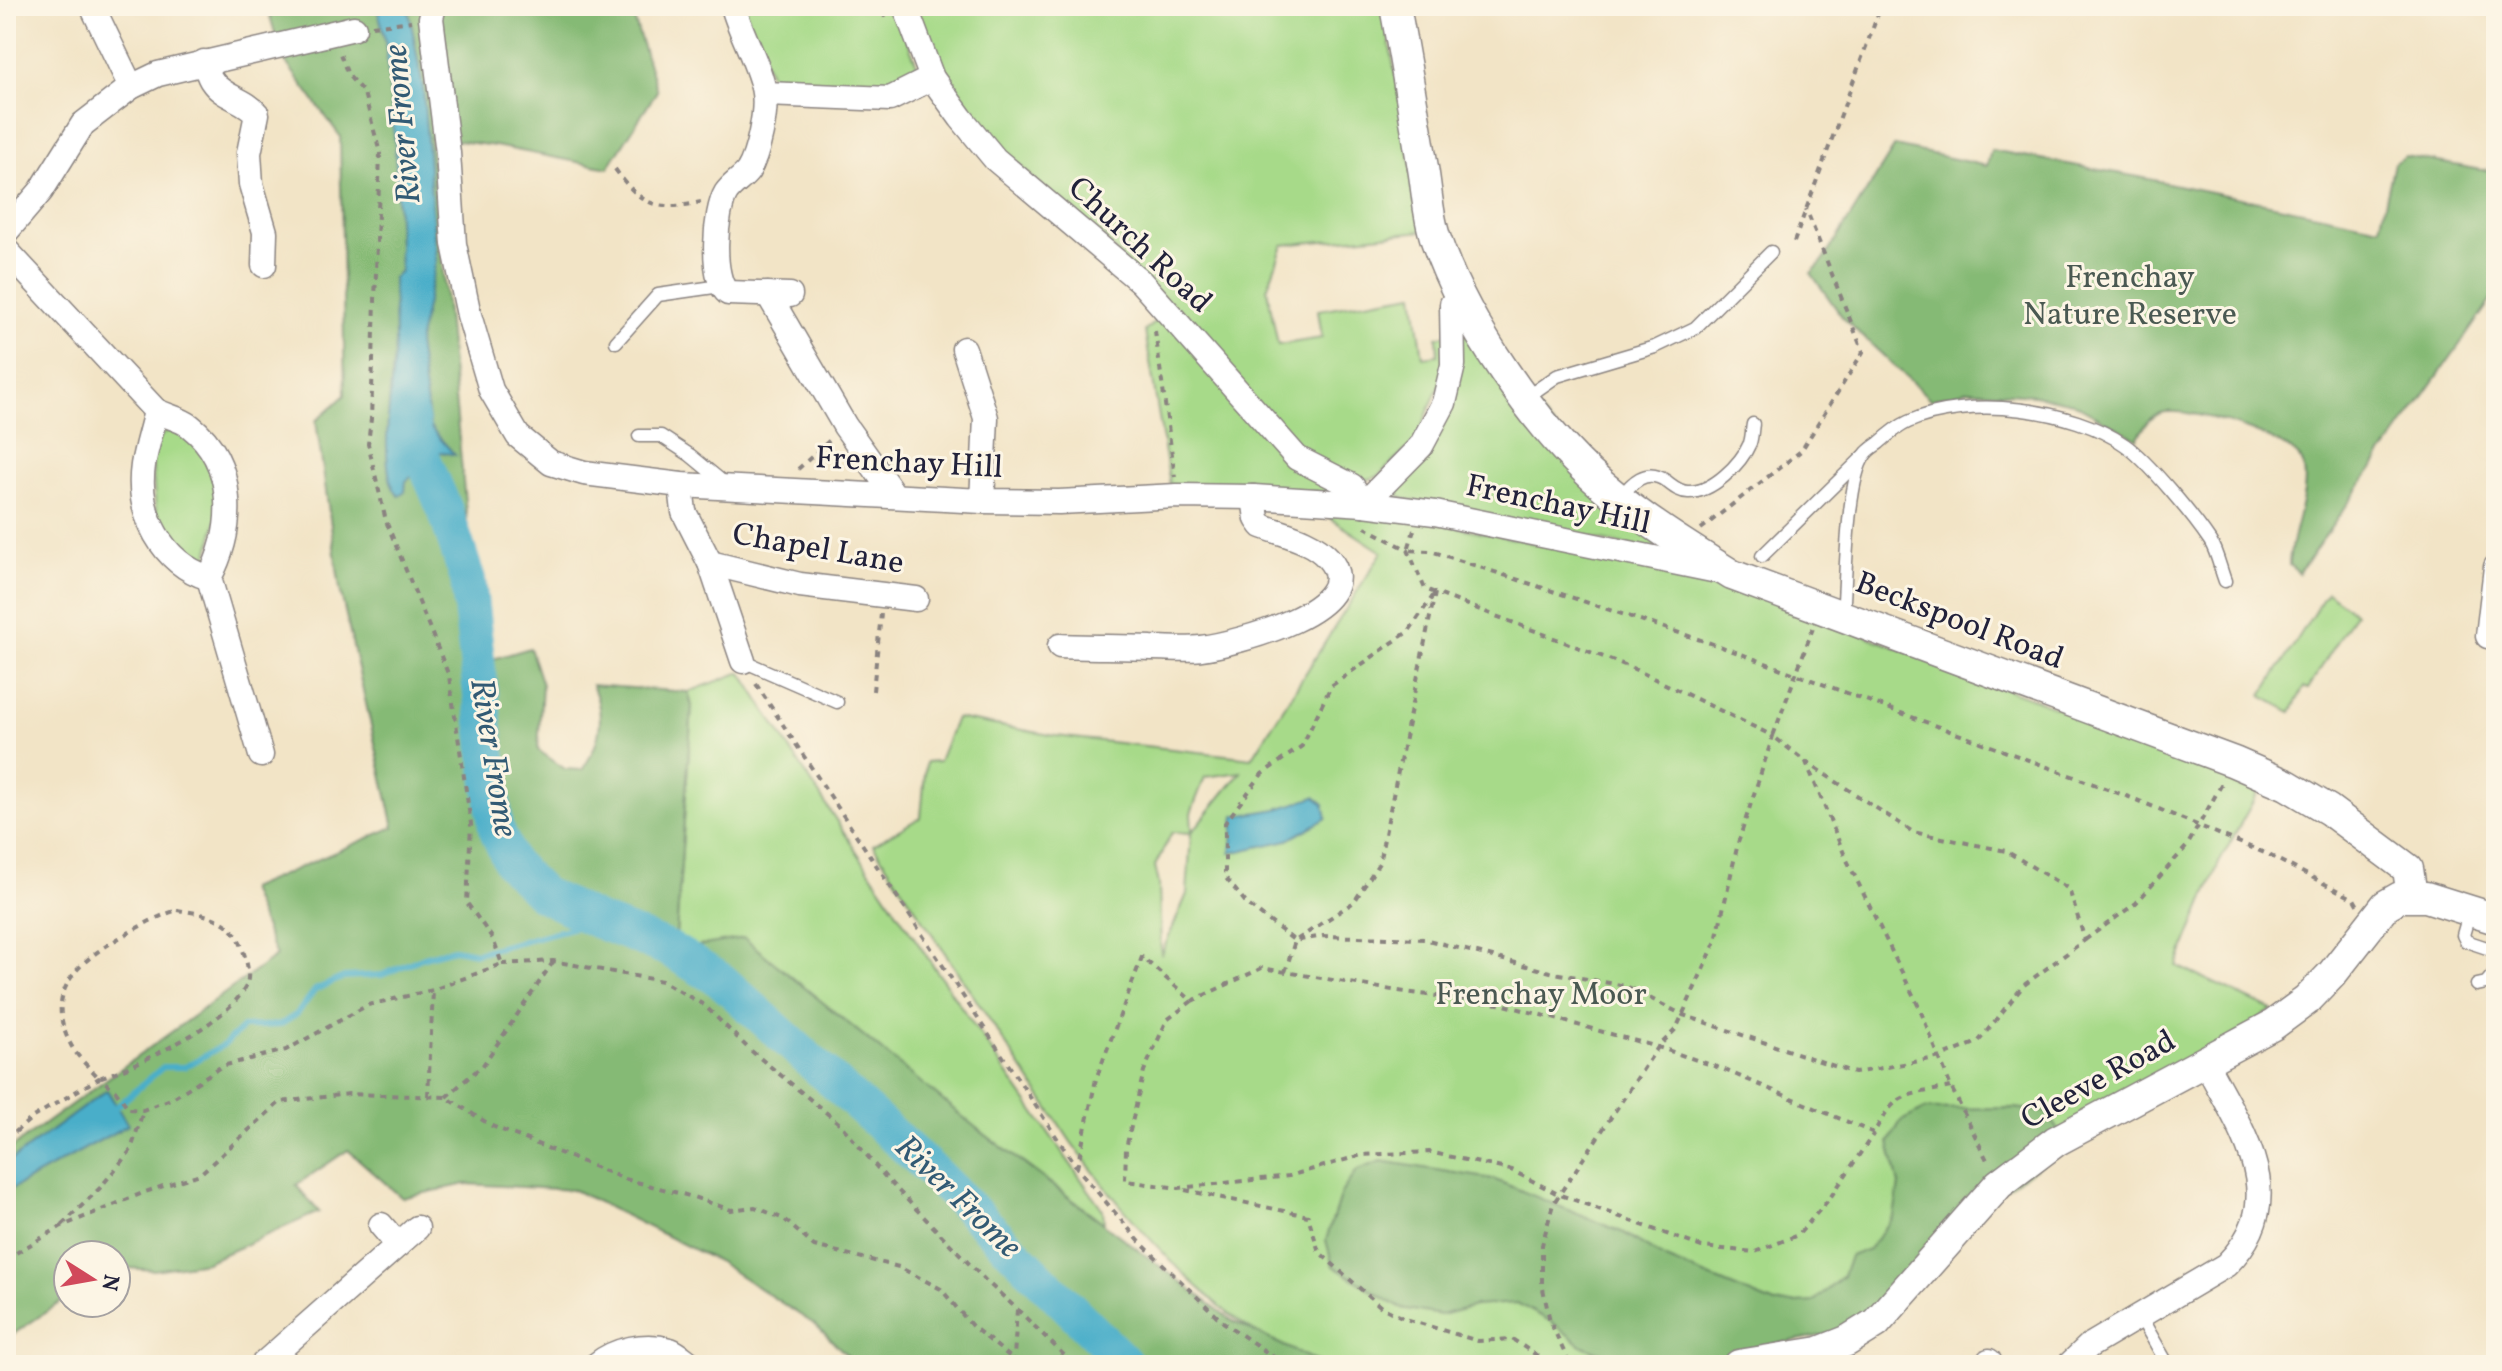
<svg xmlns="http://www.w3.org/2000/svg" width="2502" height="1371" font-family="Vollkorn,serif">
<rect width="100%" height="100%" fill="#fcf5e5"/>
<filter id="ink" filterUnits="userSpaceOnUse"><feTurbulence type="fractalNoise" baseFrequency=".0125" numOctaves="2"/><feDisplacementMap in="SourceGraphic" scale="16" xChannelSelector="R" yChannelSelector="G"/><feConvolveMatrix kernelMatrix="1 2 1 2 8 2 1 2 1" color-interpolation-filters="sRGB"/></filter>
<filter id="wash" filterUnits="userSpaceOnUse"><feTurbulence type="fractalNoise" baseFrequency=".006" numOctaves="4" result="noise"/><feDisplacementMap in="SourceGraphic" scale="32" xChannelSelector="R" yChannelSelector="G"/><feGaussianBlur stdDeviation="1.8" result="paint"/><feColorMatrix in="noise" values="0 0 0 0 0 0 0 0 0 0 0 0 0 0 0 0 0 1.4 0 .05"/><feComposite in="paint" operator="in"/></filter>
<g filter="url(#wash)">
<rect width="100%" height="100%" fill="#f2e4c6"/>
<g fill="#a7da89" stroke="#647e62" stroke-width="2" fill-rule="evenodd">
<path d="M 740,6 L 894,6 L 917,65 C 912,73 906,83 896,87 C 869,96 812,88 782,86 L 773,81 Z"/>
<path d="M 914,6 L 1383,6 L 1423,231 L 1283,245 L 1267,289 L 1278,345 L 1322,338 L 1318,310 L 1414,294 L 1423,357 L 1438,355 L 1437,337 L 1448,334 L 1448,364 L 1416,441 L 1377,477 L 1366,480 L 1352,477 L 1299,449 L 1102,238 L 1108,235 L 1101,238 C 1053,194 998,153 960,100 C 939,72 927,38 914,6 Z"/>
<path d="M 1162,315 L 1341,492 L 1171,491 L 1145,331 Z"/>
<path d="M 1459,324 L 1672,555 L 1405,499 L 1389,492 L 1427,447 Z"/>
<path d="M 168,431 L 184,433 L 202,448 L 221,501 L 207,560 L 196,562 L 157,526 L 151,449 L 158,438 Z"/>
<path d="M 1313,507 L 1395,514 L 1725,583 L 2262,785 L 2219,863 L 2177,966 L 2272,1010 L 1776,1342 L 1669,1365 L 1312,1365 C 1283,1350 1250,1331 1224,1310 C 1167,1262 1115,1202 1071,1142 L 873,845 L 921,817 L 926,762 L 939,761 L 956,718 L 1056,736 L 1252,758 L 1382,552 ZM 1241,772 L 1192,832 L 1191,813 L 1205,777 ZM 1172,832 L 1191,833 L 1187,894 L 1161,955 L 1159,884 L 1155,866 Z"/>
<path d="M 2327,592 L 2355,613 L 2308,689 L 2304,687 L 2291,712 L 2262,696 Z"/>
<path d="M 739,673 L 742,673 C 856,856 978,1034 1103,1210 L 1104,1223 L 979,1130 L 675,951 L 692,706 L 688,692 Z"/>
</g>
<g fill="#85ba75" stroke="#546e58" stroke-width="2">
<path d="M 267,6 L 630,6 L 657,91 L 608,168 L 495,146 L 430,137 L 468,533 L 493,659 L 530,648 L 542,685 L 538,750 L 565,769 L 582,770 C 601,743 606,715 592,685 L 688,692 L 692,706 L 675,950 L 744,938 L 979,1130 L 1234,1322 L 1324,1365 L 857,1365 L 817,1326 L 719,1262 L 574,1190 L 466,1184 L 402,1198 L 348,1150 L 296,1185 L 319,1212 L 206,1262 L 154,1270 L 116,1267 L 116,1255 L 68,1255 L 68,1297 L 6,1339 L 6,1152 L 276,956 L 249,889 L 394,827 L 340,589 L 316,421 L 345,395 L 340,136 L 282,57 Z"/>
<path d="M 1895,146 L 1987,166 L 1991,150 L 2139,177 L 2380,227 L 2394,163 L 2405,156 L 2482,170 L 2496,169 L 2496,293 L 2299,573 L 2289,565 C 2289,536 2313,488 2302,462 C 2291,438 2188,405 2161,413 C 2149,417 2143,429 2137,439 L 2073,403 L 2034,395 L 1968,390 L 1931,400 L 1843,318 L 1811,273 L 1822,262 Z"/>
<path d="M 2015,1108 L 2046,1112 L 2059,1132 L 1851,1330 L 1744,1350 L 1687,1365 L 1631,1365 L 1583,1346 L 1550,1321 L 1517,1303 L 1475,1306 L 1441,1315 L 1400,1308 L 1333,1266 L 1326,1240 L 1341,1193 L 1357,1170 L 1381,1161 L 1493,1179 L 1624,1233 L 1668,1260 L 1775,1304 L 1813,1302 L 1843,1276 L 1850,1256 L 1869,1249 L 1894,1216 L 1899,1185 L 1889,1142 L 1901,1121 L 1925,1109 Z"/>
</g>
<g fill="#4aaec9" stroke="#366882" stroke-width="2">
<path d="M 377,6 L 408,6 L 423,88 L 436,261 L 418,343 L 430,427 L 455,455 L 441,452 L 406,481 L 405,492 L 399,496 C 375,475 394,374 395,341 C 395,320 393,299 393,278 L 400,272 L 395,145 L 385,40 Z"/>
<path d="M 1315,797 L 1324,804 L 1327,818 L 1288,840 L 1231,853 L 1235,816 L 1277,809 Z"/>
<path d="M 107,1090 L 128,1125 L 6,1192 L 6,1164 Z"/>
</g>
<g fill="none" stroke-linecap="round" stroke-linejoin="round">
<path stroke="#4aaec9" stroke-width="6" d="M 114,1109 L 163,1067 L 185,1067 L 225,1044 L 243,1027 L 280,1025 L 297,1014 L 315,990 L 344,977 L 382,975 L 424,957 L 454,949 L 476,953 L 598,921"/>
<path stroke="#4aaec9" stroke-width="36" d="M 411,418 L 413,435 L 445,510 L 468,580 L 496,828 L 511,863 L 542,894 L 598,921 L 669,949 L 722,981 L 929,1168 L 1127,1365"/>
</g>
</g>
<g filter="url(#ink)">
<g fill="none" stroke-linecap="round" stroke-linejoin="round">
<g stroke="#8a8380" stroke-width="15">
<g id="service">
<path d="M 616,342 L 658,295 L 721,286"/>
<path d="M 1524,399 L 1557,376 L 1655,347 L 1695,328 L 1771,252"/>
<path d="M 639,436 L 661,436 L 690,455 L 724,483"/>
<path d="M 1620,498 C 1631,483 1646,467 1666,481 C 1673,486 1679,492 1688,492 C 1712,493 1741,464 1750,443 C 1752,437 1752,429 1753,424"/>
<path d="M 1762,556 L 1863,457"/>
<path d="M 1843,617 C 1846,582 1846,479 1865,455 C 1868,450 1875,446 1879,443 C 1888,435 1897,427 1908,422 C 1967,395 2073,408 2125,445 C 2148,461 2194,517 2210,541 C 2217,552 2220,568 2225,581"/>
<path d="M 743,661 L 837,702"/>
<path d="M 2470,911 L 2463,935 L 2466,941 L 2493,950 L 2496,957"/>
<path d="M 2477,985 L 2486,983 L 2496,971"/>
<path d="M 2140,1316 L 2168,1365"/>
</g>
</g>
<g stroke="#8a8380" stroke-width="27">
<g id="minor">
<path d="M 92,6 L 131,87"/>
<path d="M 434,6 L 431,18 L 448,153 L 454,244 L 469,315 L 491,390 L 518,436 L 551,463 L 584,473 L 681,485 L 982,501 L 1059,502 L 1177,496 L 1254,497 L 1364,504 L 1435,513 L 1722,572"/>
<path d="M 733,6 C 740,33 761,68 764,93 C 767,112 758,155 748,171 C 742,179 732,184 726,193 C 715,211 710,279 728,293 L 790,295"/>
<path d="M 905,6 L 932,78 L 961,118 L 995,159 L 1141,282 L 1297,458 L 1352,486 L 1364,504"/>
<path d="M 204,62 C 207,68 208,76 212,81 C 222,97 245,99 257,114 L 249,153 L 251,184 L 265,232 L 264,265"/>
<path d="M 765,94 L 890,99 L 932,78"/>
<path d="M 6,232 L 41,191 L 83,124 L 131,87 L 158,74 L 354,28"/>
<path d="M 6,250 L 156,411 C 152,429 146,447 143,465 C 136,514 162,563 209,578"/>
<path d="M 768,294 L 845,426 L 894,495"/>
<path d="M 964,349 L 986,418 L 982,501"/>
<path d="M 156,411 C 167,416 181,419 190,426 C 237,463 235,529 209,578 L 261,755"/>
<path d="M 681,485 L 684,512 L 710,563 L 743,661"/>
<path d="M 1364,504 L 1421,446 L 1444,403 L 1453,365 L 1452,304 L 1460,294"/>
<path d="M 710,563 L 800,585 L 916,599"/>
<path d="M 2488,636 L 2496,567"/>
<path d="M 1060,646 C 1090,647 1121,647 1152,648 C 1168,648 1185,650 1201,648 C 1233,644 1373,609 1328,558 C 1312,540 1283,534 1262,526 L 1257,519 L 1254,497"/>
<path d="M 381,1225 L 398,1245"/>
<path d="M 262,1365 L 417,1228"/>
<path d="M 596,1365 C 615,1349 645,1343 670,1350 C 678,1353 685,1360 692,1365"/>
<path d="M 1987,1365 L 1989,1361"/>
<path d="M 2069,1365 L 2089,1346 L 2226,1265 C 2294,1198 2240,1130 2206,1063"/>
</g>
</g>
<g stroke="#8a8380" stroke-width="33">
<g id="tertiary">
<path d="M 1395,6 C 1405,60 1414,114 1423,168 C 1427,191 1428,218 1436,240 C 1464,322 1536,428 1602,485 C 1642,519 1687,547 1732,575 L 2234,762 L 2287,785 L 2329,810 L 2408,869 L 2412,896"/>
<path d="M 1739,1365 L 1819,1352 L 1847,1341 L 1876,1323 L 1999,1184 L 2056,1141 L 2273,1025 L 2307,1000 L 2332,974 L 2386,905 L 2400,897 L 2426,897 L 2496,919"/>
</g>
</g>
<g stroke="#8a8380" stroke-width="4" stroke-dasharray="6 6" stroke-linecap="butt">
<path d="M 877,6 L 885,17"/>
<path d="M 372,26 L 411,21"/>
<path d="M 615,169 C 641,205 656,212 701,202"/>
<path d="M 1794,242 L 1881,6"/>
<path d="M 1155,331 L 1175,477"/>
<path d="M 798,469 L 830,440"/>
<path d="M 1365,527 L 1408,550 L 1425,589 L 1630,667 L 1773,736 L 1738,843 L 1716,941 L 1676,1029 L 1658,1047 L 1553,1204 L 1542,1245 L 1542,1284 L 1550,1321 L 1570,1365"/>
<path d="M 1701,529 L 1801,451 L 1863,352 L 1806,209"/>
<path d="M 1414,530 L 1408,550 L 1431,551 L 1722,647 L 2137,800 L 2267,854 L 2354,899 L 2358,906"/>
<path d="M 1435,593 L 1379,863 L 1354,902 L 1295,941 L 1247,904 L 1225,877 L 1225,823 L 1262,774 L 1302,746 L 1331,686 L 1409,631 Z"/>
<path d="M 1813,628 L 1773,736 L 1806,762 L 1845,856 L 1919,1007 L 1951,1087 L 1989,1164"/>
<path d="M 756,684 L 1077,1168 L 1140,1242 L 1223,1322 L 1285,1365"/>
<path d="M 873,691 L 881,614"/>
<path d="M 177,910 C 204,914 232,917 242,947 C 246,960 252,975 245,988 C 224,1025 139,1065 99,1078 C 90,1068 77,1057 71,1045 C 42,992 79,961 121,937 C 140,926 156,917 177,910 Z"/>
<path d="M 2085,940 L 2136,903 L 2187,846 L 2223,782"/>
<path d="M 502,964 L 553,961 L 662,981 L 704,1005 L 749,1049 L 840,1124 L 887,1179 L 985,1280 L 1017,1309 L 1014,1358"/>
<path d="M 1285,972 L 1295,941 L 1323,936 L 1424,939 L 1554,973 L 1626,986 L 1683,1015 L 1855,1073 L 1941,1057 L 1978,1042 L 2024,985 L 2085,940 L 2069,889 L 2006,851 L 1913,832 L 1806,762"/>
<path d="M 1192,1001 L 1167,1020 L 1144,1071 L 1126,1148 L 1125,1181 L 1179,1188 L 1289,1176 L 1362,1155 L 1429,1152 L 1511,1170 L 1558,1194 L 1702,1247 L 1755,1252 L 1798,1235 L 1830,1198 L 1874,1133"/>
<path d="M 428,1096 L 433,991"/>
<path d="M 446,1097 L 483,1065 L 553,962"/>
<path d="M 6,1140 L 33,1117 L 99,1078 L 115,1090 L 129,1109 L 143,1110 L 173,1098 L 222,1066 L 286,1050 L 368,1005 L 433,990 L 502,964 L 493,939 L 467,903 L 471,824 L 449,676 L 386,521 L 368,444 L 371,419 L 380,153 L 364,93 L 348,75 L 339,51"/>
<path d="M 1077,1168 L 1096,1079 L 1142,957 L 1192,1001 L 1262,968 L 1398,991 L 1505,1005 L 1658,1047 L 1720,1068 L 1874,1133 C 1896,1090 1907,1096 1951,1087"/>
<path d="M 1185,1190 L 1308,1216 L 1319,1252 L 1381,1307 L 1406,1319 L 1478,1341 L 1512,1339 L 1551,1365"/>
<path d="M 62,1225 L 100,1188 L 131,1150 L 143,1111"/>
<path d="M 6,1259 L 60,1227 L 145,1192 L 200,1174 L 280,1102 L 349,1094 L 446,1097 L 492,1126 L 625,1179 L 693,1197 L 731,1210 L 755,1207 L 784,1219 L 814,1246 L 899,1267 L 941,1289 L 972,1326 L 1014,1360"/>
<path d="M 1017,1309 L 1074,1365"/>
</g>
<use href="#service" stroke="#fff" stroke-width="12"/>
<use href="#minor" stroke="#fff" stroke-width="24"/>
<use href="#tertiary" stroke="#fff" stroke-width="30"/>
</g>
</g>
<g text-anchor="middle" dominant-baseline="central" stroke-width="6" stroke-linejoin="round" paint-order="stroke">
<g font-size="32" fill="#22223b" stroke="#fcf5e5">
<text transform="translate(1139 246) rotate(43)">Church Road</text>
<text transform="translate(909 464) rotate(3)">Frenchay Hill</text>
<text transform="translate(1558 506) rotate(12)">Frenchay Hill</text>
<text transform="translate(818 550) rotate(10)">Chapel Lane</text>
<text transform="translate(1959 622) rotate(21)">Beckspool Road</text>
<text transform="translate(2099 1081) rotate(-29)">Cleeve Road</text>
</g>
<g font-size="32" fill="#4a5952" stroke="#fcf5e5">
<text x="2130" y="279">Frenchay<tspan x="2130" dy="37">Nature Reserve</tspan></text>
<text x="1541" y="996">Frenchay Moor</text>
</g>
<g font-size="34" font-style="italic" fill="#325a74" stroke="#fcf5e5">
<text transform="translate(404 124) rotate(-95)">River Frome</text>
<text transform="translate(492 758) rotate(81)">River Frome</text>
<text transform="translate(957 1198) rotate(44)">River Frome</text>
</g>
</g>
<rect width="2502" height="1371" fill="none" stroke="#fcf5e5" stroke-width="32"/>
<g transform="translate(92 1279) rotate(101)"><circle r="38" fill="#fcf5e5" stroke="#a5a1a1" stroke-width="2"/>
<path d="M0-6L14 30L0 20L-14 30Z" fill="#d1495b"/>
<text y="-12" font-size="22" font-weight="bold" text-anchor="middle" fill="#22223b">N</text>
</g>
</svg>
